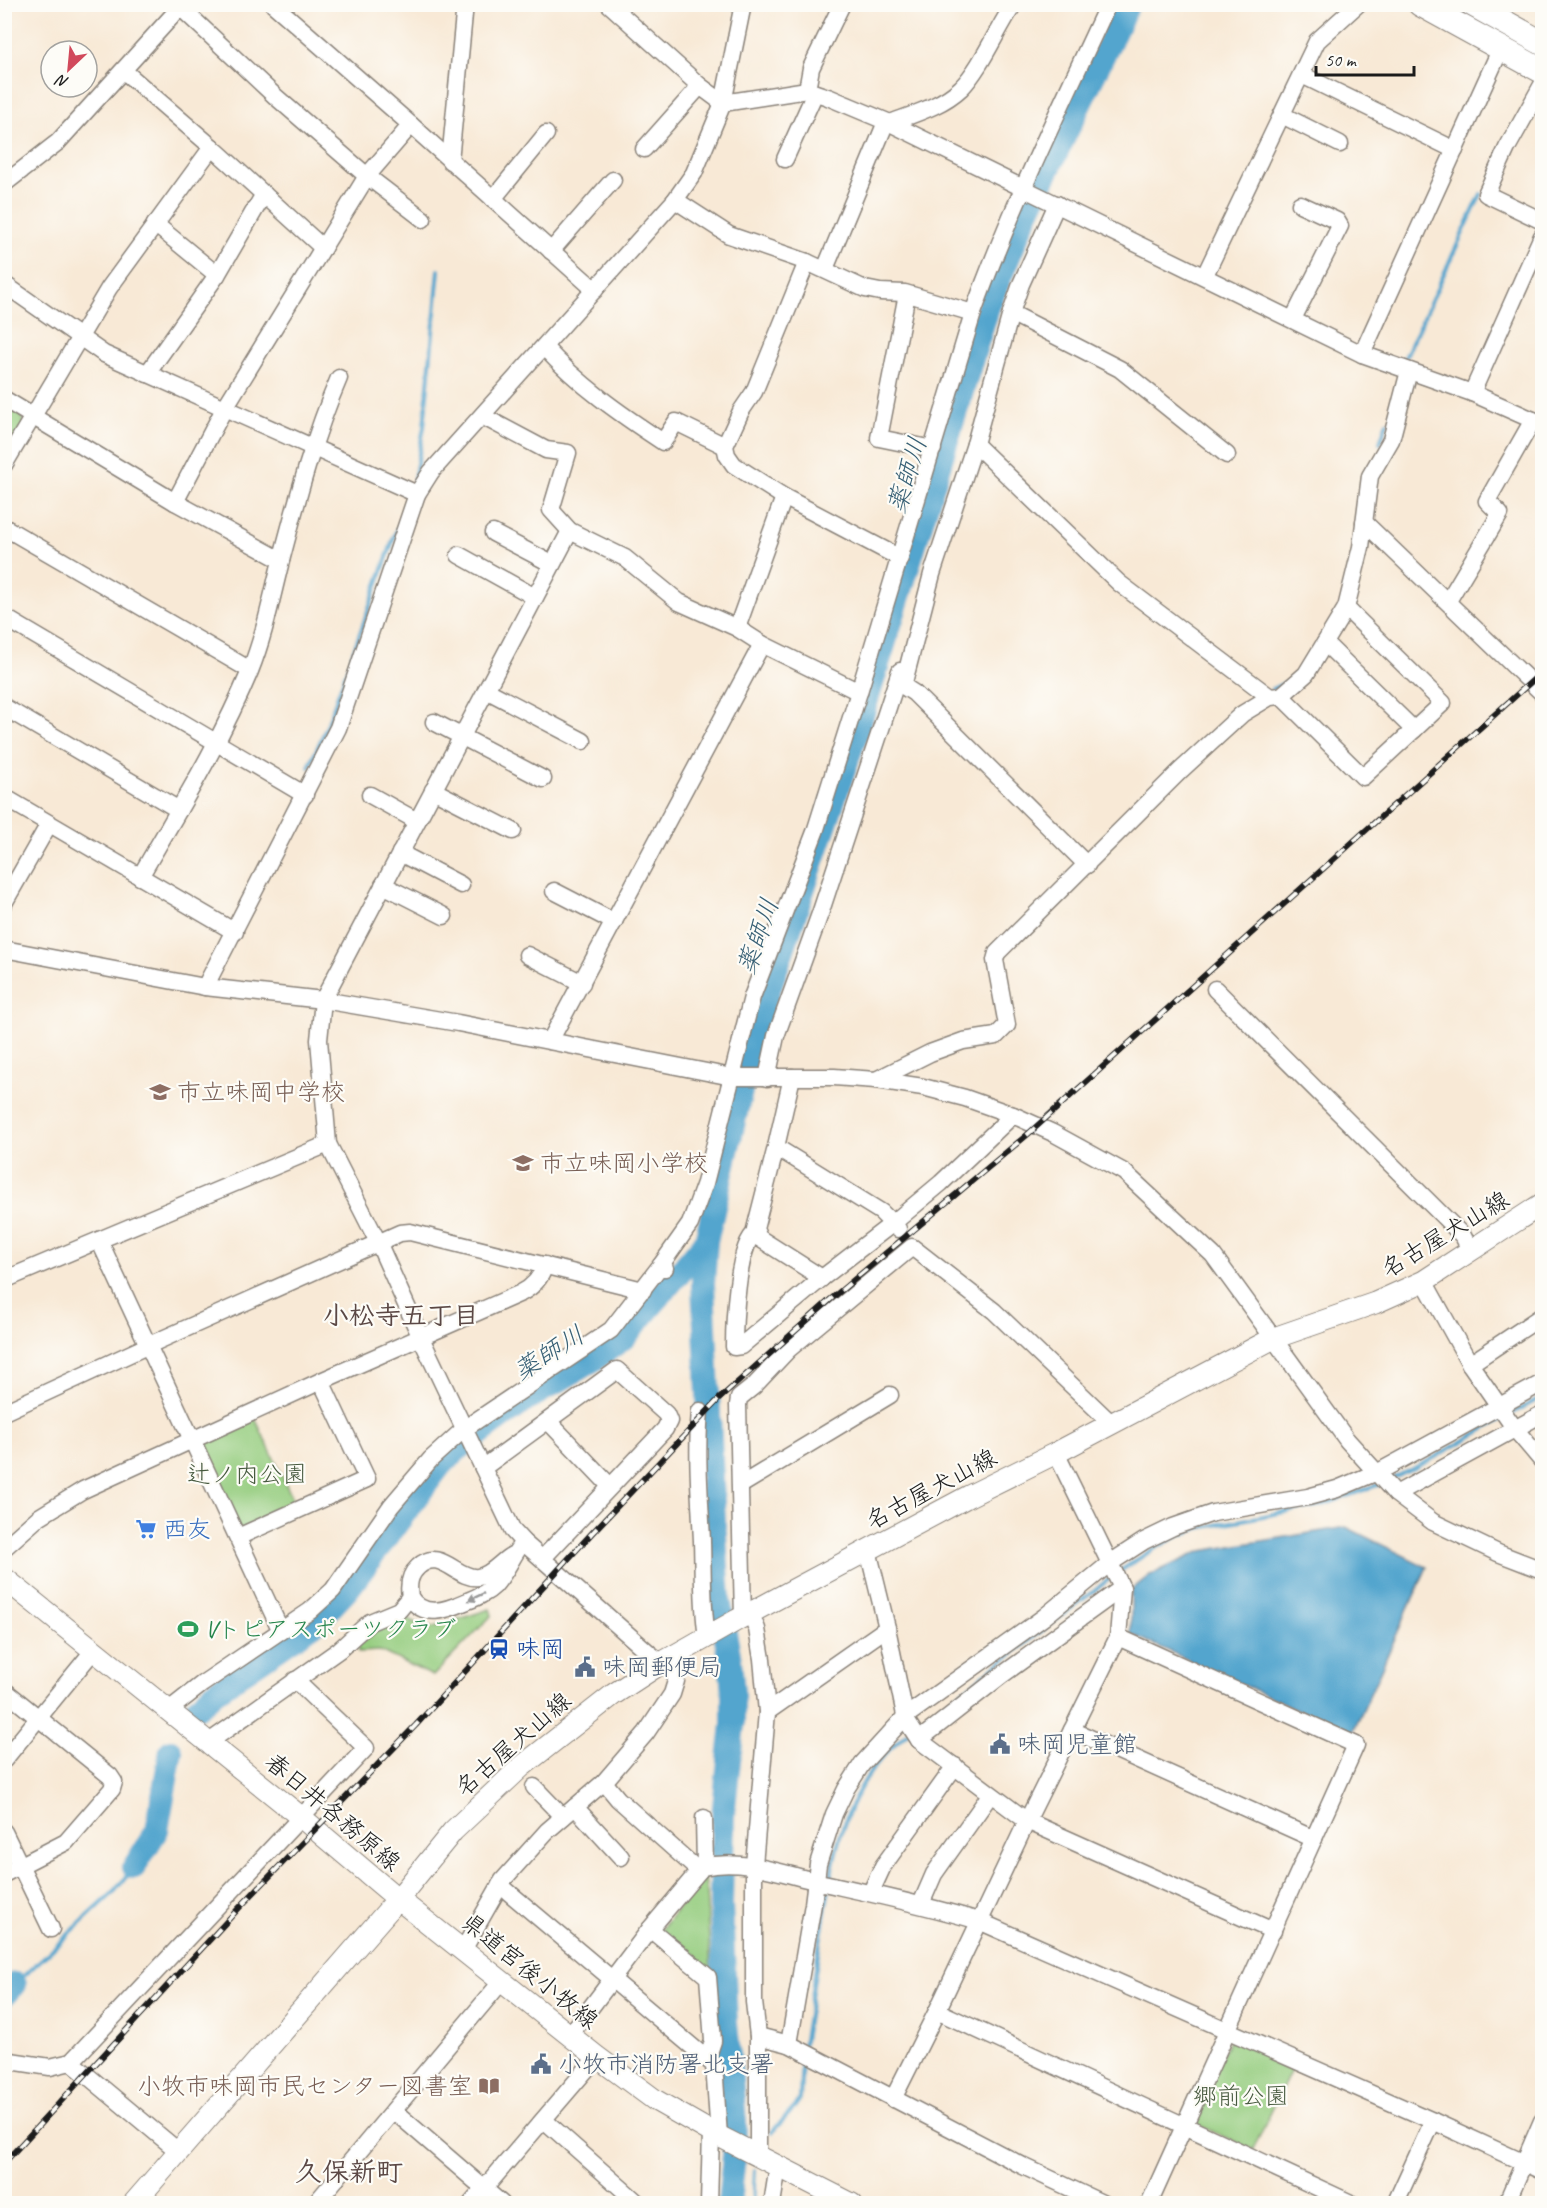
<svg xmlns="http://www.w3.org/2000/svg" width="1547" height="2208" font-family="Caveat,'Klee One',sans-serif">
<rect width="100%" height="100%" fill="#fdfcf7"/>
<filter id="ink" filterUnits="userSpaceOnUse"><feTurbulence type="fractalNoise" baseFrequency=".0167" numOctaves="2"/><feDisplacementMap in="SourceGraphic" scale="12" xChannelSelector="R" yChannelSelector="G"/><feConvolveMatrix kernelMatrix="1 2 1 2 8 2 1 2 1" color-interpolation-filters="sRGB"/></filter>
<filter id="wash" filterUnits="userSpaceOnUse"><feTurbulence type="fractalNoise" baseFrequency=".008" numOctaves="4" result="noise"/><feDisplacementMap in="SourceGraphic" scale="24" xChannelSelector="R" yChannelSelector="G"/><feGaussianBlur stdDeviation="1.35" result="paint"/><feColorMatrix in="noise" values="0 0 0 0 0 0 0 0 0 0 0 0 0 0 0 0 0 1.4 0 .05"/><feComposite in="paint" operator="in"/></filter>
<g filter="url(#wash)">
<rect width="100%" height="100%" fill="#f8e9d6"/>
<g fill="#96cd80" stroke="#59744e" stroke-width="1.5">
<path d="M 5,404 L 20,413 L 24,424 L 5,457 Z"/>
<path d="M 254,1416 L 296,1506 L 239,1532 L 197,1442 Z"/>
<path d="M 490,1609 L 492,1615 L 433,1676 L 380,1651 L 359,1652 L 358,1645 L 375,1632 L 406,1618 L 422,1626 L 434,1627 Z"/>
<path d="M 705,1874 L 711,1972 L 661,1930 Z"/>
<path d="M 1235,2040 L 1292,2068 L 1253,2150 L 1198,2125 L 1193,2119 L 1229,2041 Z"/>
</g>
<path fill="#53a5ce" stroke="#386075" stroke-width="1.5" d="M 1346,1527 L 1427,1567 L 1352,1734 L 1131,1634 L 1131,1590 L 1150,1575 L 1201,1551 Z"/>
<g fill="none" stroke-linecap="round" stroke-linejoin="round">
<g stroke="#53a5ce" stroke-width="4">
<path d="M 1403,362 L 1481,194"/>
<path d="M 1380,443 L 1387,422"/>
<path d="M 414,480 L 424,427 L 439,270"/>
<path d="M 1272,689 L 1285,683"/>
<path d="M 309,767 L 327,726 L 397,529"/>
<path d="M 1511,1414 L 1542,1397"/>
<path d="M 1390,1480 L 1430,1460 L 1502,1419"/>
<path d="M 1120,1571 L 1152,1550 L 1174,1538 L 1199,1528 L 1322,1505 L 1380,1484"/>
<path d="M 915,1728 L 1112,1577"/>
<path d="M 830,1880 C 840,1821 861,1769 909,1732"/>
<path d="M 15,1984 L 114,1892 L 134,1867"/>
<path d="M 803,2046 L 829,1887"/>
<path d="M 772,2132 L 796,2106 L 800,2099 L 802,2056"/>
<path d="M 753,2204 L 755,2171"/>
</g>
<g stroke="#53a5ce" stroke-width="24">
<path d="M 706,1241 L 703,1284 L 713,1503 L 719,1600 L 730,1660 L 733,1692 L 733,1724 L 723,1816 L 721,1904 L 726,2024 L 735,2122 L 734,2156 L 729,2204"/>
<path d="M 197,1708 L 216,1691 L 317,1622 L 348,1589 L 439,1467 L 457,1450 L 528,1399 L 597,1358 L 625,1337 L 706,1241 L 755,1031 L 857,732 L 988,307 L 1024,220 L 1128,4"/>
<path d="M 134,1867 L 157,1830 L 171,1751"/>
<path d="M 4,1995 L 15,1984"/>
</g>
</g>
</g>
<g filter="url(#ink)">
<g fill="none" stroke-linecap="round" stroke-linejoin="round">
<g stroke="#8a8279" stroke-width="19">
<g id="minor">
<path d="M 177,4 L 276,97 L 367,176 L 423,219"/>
<path d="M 273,4 L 411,125 L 595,290"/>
<path d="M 609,4 L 700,86 L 723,103 L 807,90 L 828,97 L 890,123 L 1362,354 L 1472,393 L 1542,424"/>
<path d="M 124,71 L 212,147 L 323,248"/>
<path d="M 1302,75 L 1455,150"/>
<path d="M 1542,85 L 1507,148 L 1486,194 L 1542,221"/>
<path d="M 807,90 L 811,68 L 842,4"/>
<path d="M 1282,115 L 1340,144"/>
<path d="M 890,123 C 914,114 942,106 961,88 C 981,68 997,29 1014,4"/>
<path d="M 644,149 L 700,86"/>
<path d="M 785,159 L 815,93"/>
<path d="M 450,161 L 465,4"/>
<path d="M 4,184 L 58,142 L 183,4"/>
<path d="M 493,199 L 546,134"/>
<path d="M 675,200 L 729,235 L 807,262 L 865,289 L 880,292 L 905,293 L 973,313"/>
<path d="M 1057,204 L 1021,284 L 1011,313 L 975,444 L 932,574 L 903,686 L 914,693 L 1087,865"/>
<path d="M 155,224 L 217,275"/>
<path d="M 551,251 L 613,180"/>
<path d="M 807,262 L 754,392 L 741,411 L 725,446 L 727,455 L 734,465 L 784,497 L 900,558"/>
<path d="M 825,269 L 886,122"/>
<path d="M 1205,275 L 1317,41 L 1358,4"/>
<path d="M 4,284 L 104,354 L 417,494"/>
<path d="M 907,294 L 879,438 L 933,449"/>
<path d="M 1011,313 L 1120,369 L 1227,455"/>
<path d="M 1293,319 L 1340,226 L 1337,221 L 1300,204"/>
<path d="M 544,347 C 579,385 620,414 663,442 L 676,422 L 725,446"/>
<path d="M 1362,354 L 1501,48"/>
<path d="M 147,374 L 217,275 L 264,194"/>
<path d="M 1472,393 L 1542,236"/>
<path d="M 4,399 L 175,502 L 281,560"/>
<path d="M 482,416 L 546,450 L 568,453 L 551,510 L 570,531 L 625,558 L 679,602 L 737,628 L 762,644 L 859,692"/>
<path d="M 975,444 L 1119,583 L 1270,697"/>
<path d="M 4,465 L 109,288 L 212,147"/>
<path d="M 175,502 L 224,409 L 367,176 L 411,125"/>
<path d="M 1364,522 L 1542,693"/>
<path d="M 4,527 L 250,670"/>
<path d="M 493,533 L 552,564"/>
<path d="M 459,555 L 535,597"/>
<path d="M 1448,601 L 1500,514 L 1487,501 L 1533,420"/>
<path d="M 4,617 L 305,795"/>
<path d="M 737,628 L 784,497"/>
<path d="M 1325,643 L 1414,730"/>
<path d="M 486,690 L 583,741"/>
<path d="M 1281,696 L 1363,777 L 1443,703 L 1346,608"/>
<path d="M 4,707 L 179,810"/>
<path d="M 434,722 L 543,779"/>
<path d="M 433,790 L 513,831"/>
<path d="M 370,795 L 417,821"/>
<path d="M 4,797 L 235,932"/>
<path d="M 400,853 L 461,885"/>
<path d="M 140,877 C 179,809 220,743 250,671 C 265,634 272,595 282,557 C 298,496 314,436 339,378"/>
<path d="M 383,885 L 444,916"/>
<path d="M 554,891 L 614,922"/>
<path d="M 4,903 L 49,824"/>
<path d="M 4,949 L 205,987 L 323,1000 L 458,1023 L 732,1077 L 834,1077 L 876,1080 L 923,1087 L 965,1098 L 1013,1115 L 1053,1133 L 1124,1172 L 1213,1255 L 1347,1440 L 1396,1494 L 1433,1522 L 1498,1553 L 1542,1570"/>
<path d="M 527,955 L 582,983"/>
<path d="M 205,987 L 338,728 L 417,494 L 431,472 L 675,200 L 694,173 L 723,103 L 743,4"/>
<path d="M 1215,989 L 1463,1236 L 1471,1252"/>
<path d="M 550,1041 L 762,644"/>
<path d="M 792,1077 L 776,1147 L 755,1229 L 759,1238 L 822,1278"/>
<path d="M 767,1078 L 776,1036 L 821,911 L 900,671"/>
<path d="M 876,1080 L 930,1053 L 963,1041 L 996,1036 L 1007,1025 L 995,960 L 997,953 L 1180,771 L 1242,714 L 1270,697 L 1281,696 L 1306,674 L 1346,608 L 1361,547 L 1370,476 L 1391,440 L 1409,371"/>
<path d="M 776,1147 L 881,1212 L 898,1229"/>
<path d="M 755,1233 C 737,1246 734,1324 734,1347 L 741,1346 L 822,1278 L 892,1224 L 941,1183 L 1013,1115"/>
<path d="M 99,1240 L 281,1631"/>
<path d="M 661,1265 L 690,1224 L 705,1183 L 752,997 L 815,832 L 859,692 L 973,313 C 1011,207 1061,106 1108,4"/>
<path d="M 4,1280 L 328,1144"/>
<path d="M 1424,1281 L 1470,1364 L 1515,1429 L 1542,1461"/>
<path d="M 1470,1364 L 1542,1316"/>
<path d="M 700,1411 C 696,1455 700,1497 702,1541 C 703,1573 702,1605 707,1637"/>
<path d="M 4,1412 L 149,1345 L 400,1233 L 410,1232 L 643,1290"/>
<path d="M 548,1421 L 610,1486"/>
<path d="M 483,1468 L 617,1370 L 666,1414 L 669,1421 L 665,1429 L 543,1558"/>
<path d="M 741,1485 L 890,1395"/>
<path d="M 1396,1494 L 1542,1414"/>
<path d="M 238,1537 L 367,1479 L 321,1381"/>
<path d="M 4,1548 L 39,1517 L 83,1490 L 321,1381 L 521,1293 C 533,1287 541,1278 545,1265"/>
<path d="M 868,1550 L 887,1628 L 906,1720 L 919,1740 L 1027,1821 L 1273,1931"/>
<path d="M 514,1554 C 501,1560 493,1575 478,1577 C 457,1580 440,1546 418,1567 C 409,1575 408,1585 410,1597 C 423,1619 447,1610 465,1602 C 475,1598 486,1594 494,1586 C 506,1573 512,1556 523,1542"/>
<path d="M 751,1614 L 757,1629 L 762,1659 L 767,1712 L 754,1865 L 754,2002 L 758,2036 L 758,2156"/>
<path d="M 743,1618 L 738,1405 L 739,1398 L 754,1386 L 789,1349 L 912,1247 L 994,1311 L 1111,1423"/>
<path d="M 1118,1637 L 1356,1745 L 1149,2204"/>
<path d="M 4,1690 L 110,1776 L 114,1782 L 112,1789 L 66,1842 L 4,1874"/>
<path d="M 169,1710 L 202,1684 L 310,1611 L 333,1590 L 391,1506 L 431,1459 L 464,1429 L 611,1330 L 661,1265 L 665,1268"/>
<path d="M 767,1712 L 887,1628"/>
<path d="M 1072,1730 L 1314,1839"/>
<path d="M 919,1740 L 1002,1675 L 1122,1588"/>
<path d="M 209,1742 L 339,1650 L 370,1622 L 399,1610 L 410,1597"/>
<path d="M 4,1760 L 93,1651"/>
<path d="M 534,1787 L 563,1817"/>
<path d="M 575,1807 L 621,1857"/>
<path d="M 704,1818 L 705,1866"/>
<path d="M 4,1832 L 51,1929"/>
<path d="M 699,1871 L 702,1867 C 742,1858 780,1873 819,1882 C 873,1894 926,1905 979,1921 L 1433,2121 L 1542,2171"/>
<path d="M 500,1885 L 714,2065 L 719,2136"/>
<path d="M 871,1892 L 883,1866 L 955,1766"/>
<path d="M 921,1904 L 934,1874 L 990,1795"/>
<path d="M 650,1929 L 708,1977 L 713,2041 L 707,2059"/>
<path d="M 463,1950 L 503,1880 L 547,1831 L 604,1782 L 646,1733 L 672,1694 L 676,1681 L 675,1673 L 649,1653 L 523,1542 L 513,1531 L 421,1338 L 378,1242 L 328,1144 L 319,1040 L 323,1000 L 570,531"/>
<path d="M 937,2011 L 1353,2204"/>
<path d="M 570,2035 L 650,1929 L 699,1871 L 618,1799 L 604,1782"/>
<path d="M 758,2036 L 789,2044 L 1023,2166 L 1104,2204"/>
<path d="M 789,2044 L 813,1904 L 818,1864 L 834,1814 L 846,1789 L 862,1764 L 906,1716 L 1044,1617 L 1110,1563 L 1144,1541 L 1173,1527 L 1213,1513 L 1308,1497 L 1337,1489 L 1382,1470 L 1542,1383"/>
<path d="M 4,2060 L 50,2067 L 71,2062 L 366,1748 L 295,1680"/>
<path d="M 71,2062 L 178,2151"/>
<path d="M 893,2099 L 937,2011 L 1027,1821 L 1118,1637 L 1122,1588 L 1056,1453"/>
<path d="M 394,2111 L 502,2204"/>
<path d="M 544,2120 L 639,2204"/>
<path d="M 315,2204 L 502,1981"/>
<path d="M 471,2204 L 597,2057"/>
<path d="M 709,2204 L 711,2132"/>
<path d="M 772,2204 L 778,2166"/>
<path d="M 1395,2204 L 1433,2121"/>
<path d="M 1506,2204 L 1542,2121"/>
</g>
</g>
<g stroke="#8a8279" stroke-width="23">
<g id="major">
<path d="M 4,1578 L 302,1818 L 398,1899 L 597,2057 L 655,2100 L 711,2132 L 852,2204"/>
<path d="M 133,2204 L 398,1899 L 453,1831 L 521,1767 L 614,1694 L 663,1662 L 737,1620 L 969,1496 L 1056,1453 L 1274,1338 L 1375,1303 L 1424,1281 L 1542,1204"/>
</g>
</g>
<g stroke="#8a8279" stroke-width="26">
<g id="highway">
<path d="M 1420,4 L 1542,71"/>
<path d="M 1472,4 L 1542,43"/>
</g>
</g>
<use href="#minor" stroke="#fff" stroke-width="16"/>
<use href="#major" stroke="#fff" stroke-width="21"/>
<use href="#highway" stroke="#fff" stroke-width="24"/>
<g stroke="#1c1c1c" stroke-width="6">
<path id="rail" d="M 4,2163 L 239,1908 L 416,1725 L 592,1533 L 719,1399 L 831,1299 L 1027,1135 L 1542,672"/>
</g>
<use href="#rail" stroke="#fdfcf7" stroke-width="4" stroke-dasharray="11" stroke-linecap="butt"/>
</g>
<defs><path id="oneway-solid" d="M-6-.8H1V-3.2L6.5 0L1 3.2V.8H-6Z" transform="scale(1.5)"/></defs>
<use fill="#999" href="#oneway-solid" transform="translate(476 1597) rotate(154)"/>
</g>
<defs>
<g id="school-bare" transform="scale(1.62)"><path d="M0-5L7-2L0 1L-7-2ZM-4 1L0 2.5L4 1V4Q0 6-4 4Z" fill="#8d6e63" stroke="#fdfcf7" stroke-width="2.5" paint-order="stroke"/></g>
<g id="supermarket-bare" transform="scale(1.62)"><path d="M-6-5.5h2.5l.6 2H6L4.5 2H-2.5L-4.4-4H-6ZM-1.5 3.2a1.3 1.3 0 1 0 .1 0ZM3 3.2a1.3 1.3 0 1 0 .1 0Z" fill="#3f7fe0" stroke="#fdfcf7" stroke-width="2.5" paint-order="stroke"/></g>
<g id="stadium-bare" transform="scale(1.62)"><path d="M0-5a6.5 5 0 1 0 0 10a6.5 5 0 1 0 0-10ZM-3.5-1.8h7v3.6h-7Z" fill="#2e9e5b" stroke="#fdfcf7" stroke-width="2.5" paint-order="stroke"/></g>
<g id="station-bare" transform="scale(1.62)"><path d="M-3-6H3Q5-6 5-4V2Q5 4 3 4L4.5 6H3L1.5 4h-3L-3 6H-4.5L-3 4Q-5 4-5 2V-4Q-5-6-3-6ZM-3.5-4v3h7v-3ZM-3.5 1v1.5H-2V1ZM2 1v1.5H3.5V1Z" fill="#1a4fb4" stroke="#fdfcf7" stroke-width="2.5" paint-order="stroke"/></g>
<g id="civic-bare" transform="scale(1.62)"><path d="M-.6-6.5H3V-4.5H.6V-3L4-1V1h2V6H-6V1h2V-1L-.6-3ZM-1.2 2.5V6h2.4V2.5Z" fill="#5c6f8a" stroke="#fdfcf7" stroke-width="2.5" paint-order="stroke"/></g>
<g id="library-bare" transform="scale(1.62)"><path d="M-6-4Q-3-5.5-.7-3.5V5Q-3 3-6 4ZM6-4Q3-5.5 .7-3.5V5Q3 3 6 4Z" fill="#8d6e63" stroke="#fdfcf7" stroke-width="2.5" paint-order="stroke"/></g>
</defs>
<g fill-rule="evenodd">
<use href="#school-bare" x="160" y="1092"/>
<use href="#school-bare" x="523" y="1163"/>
<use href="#supermarket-bare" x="146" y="1529"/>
<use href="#stadium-bare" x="188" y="1629"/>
<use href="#station-bare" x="499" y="1649"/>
<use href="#civic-bare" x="585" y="1667"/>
<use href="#civic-bare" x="1000" y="1744"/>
<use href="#civic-bare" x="541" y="2064"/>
<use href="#library-bare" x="489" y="2086"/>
</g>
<g text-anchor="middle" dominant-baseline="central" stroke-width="4.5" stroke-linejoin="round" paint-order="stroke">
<g font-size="24" fill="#785e54" stroke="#fdfcf7" text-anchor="start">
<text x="177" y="1092">市立味岡中学校</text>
<text x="540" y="1163">市立味岡小学校</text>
<text x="472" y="2086" text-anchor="end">小牧市味岡市民センター図書室</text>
</g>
<g font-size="24" fill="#1c1c1c" stroke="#fdfcf7">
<text transform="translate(1445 1234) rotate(-31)">名古屋犬山線</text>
<text transform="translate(931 1489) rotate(-28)">名古屋犬山線</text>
<text transform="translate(513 1744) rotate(-41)">名古屋犬山線</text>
<text transform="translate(333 1812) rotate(40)">春日井各務原線</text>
<text transform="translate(530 1971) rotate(39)">県道宮後小牧線</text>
</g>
<g font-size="24" fill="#475a3f" stroke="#fdfcf7">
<text x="247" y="1474">辻ノ内公園</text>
<text x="1241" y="2096">郷前公園</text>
</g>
<g font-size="24" fill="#366cbe" stroke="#fdfcf7" text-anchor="start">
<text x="163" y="1529">西友</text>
</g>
<g font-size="24" fill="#27864d" stroke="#fdfcf7" text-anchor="start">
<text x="205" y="1629">Vトピアスポーツクラブ</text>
</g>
<g font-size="24" fill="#164399" stroke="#fdfcf7" text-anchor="start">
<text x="516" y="1649">味岡</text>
</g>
<g font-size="24" fill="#4e5e75" stroke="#fdfcf7" text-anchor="start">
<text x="602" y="1667">味岡郵便局</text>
<text x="1017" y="1744">味岡児童館</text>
<text x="558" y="2064">小牧市消防署北支署</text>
</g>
<g font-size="26" font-style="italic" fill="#386075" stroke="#fdfcf7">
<text transform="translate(907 475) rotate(-73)">薬師川</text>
<text transform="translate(758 936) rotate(-71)">薬師川</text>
<text transform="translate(549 1353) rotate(-32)">薬師川</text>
</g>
<g font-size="26" font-weight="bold" fill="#5b4845" stroke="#fdfcf7">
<text x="401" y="1315">小松寺五丁目</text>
</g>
<g font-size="27" font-weight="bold" fill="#5b4845" stroke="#fdfcf7">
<text x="349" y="2172">久保新町</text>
</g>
</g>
<rect width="1547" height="2208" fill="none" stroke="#fdfcf7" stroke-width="24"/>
<g transform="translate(69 69) rotate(206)"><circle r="28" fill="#fdfcf7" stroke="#a3a29f" stroke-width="1.5"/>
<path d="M0-4.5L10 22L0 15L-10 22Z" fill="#d1495b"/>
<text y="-9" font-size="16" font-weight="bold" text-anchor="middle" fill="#1c1c1c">N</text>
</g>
<path d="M1316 66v9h98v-9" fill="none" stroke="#1c1c1c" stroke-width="3"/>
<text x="1325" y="66" font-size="18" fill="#1c1c1c" stroke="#fdfcf7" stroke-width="4.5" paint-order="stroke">50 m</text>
</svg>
